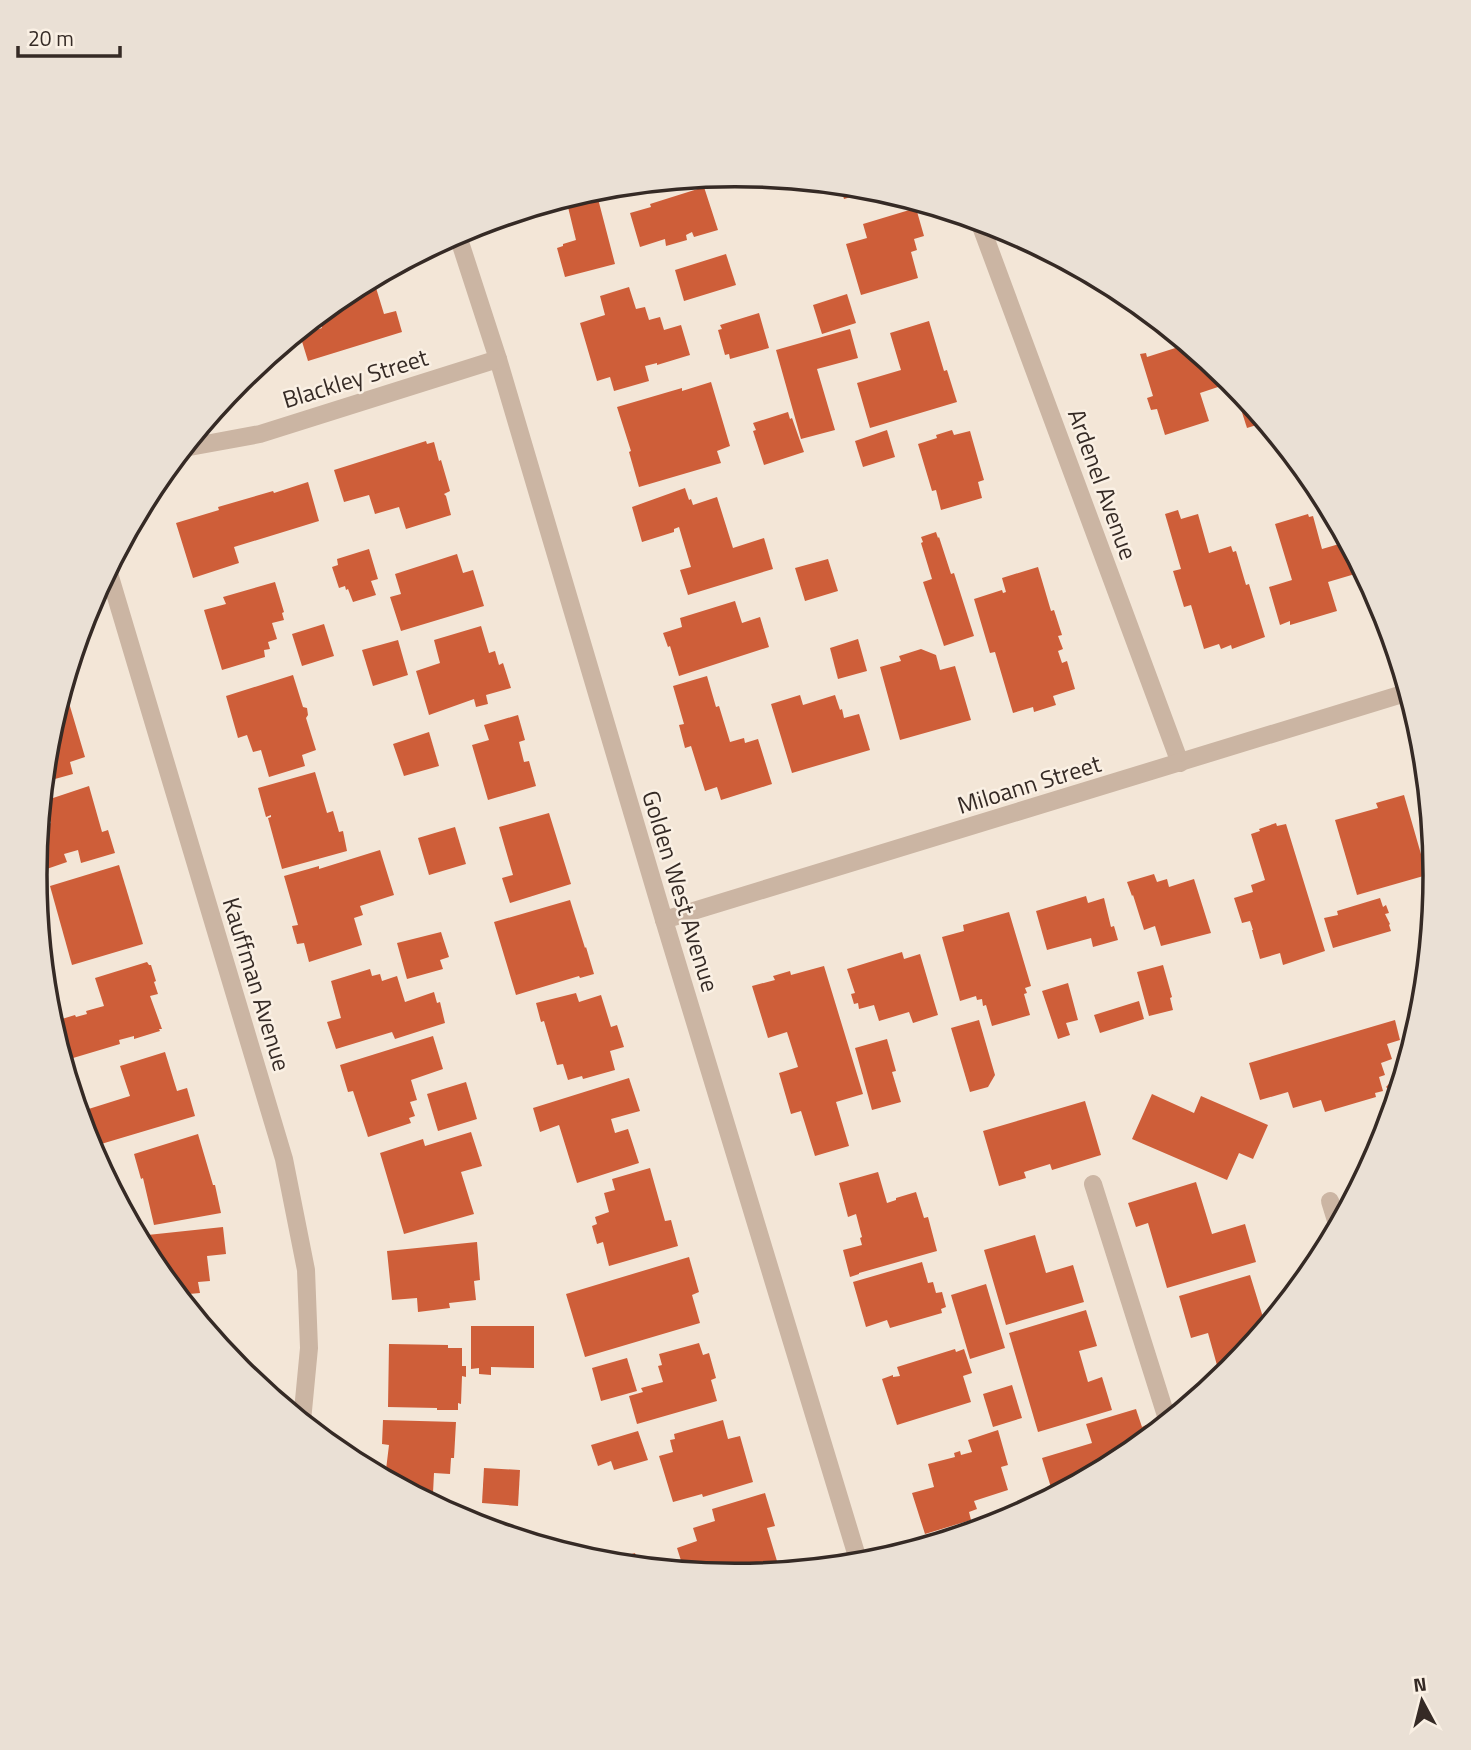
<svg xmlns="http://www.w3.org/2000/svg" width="1471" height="1750" font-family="'Titillium Web',sans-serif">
<rect width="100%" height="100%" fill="#f3e6d7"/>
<g fill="#ce5e39">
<path d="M 840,185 L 870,188 L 871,191 L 844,199 Z"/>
<path d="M 704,187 L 718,230 L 694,237 L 692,232 L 686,235 L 687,240 L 666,246 L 665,239 L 640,247 L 630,213 L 651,207 L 650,204 Z"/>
<path d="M 597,195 L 615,264 L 565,277 L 557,248 L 563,246 L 563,244 L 576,240 L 567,203 Z"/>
<path d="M 561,199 L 563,207 L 538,215 L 535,207 Z"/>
<path d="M 916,208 L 924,236 L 914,239 L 917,250 L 911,252 L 918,278 L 861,295 L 846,244 L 867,238 L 863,224 Z"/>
<path d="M 726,254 L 736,285 L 684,301 L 675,270 Z"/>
<path d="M 373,278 L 384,314 L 396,311 L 402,332 L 308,361 L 300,335 L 322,328 L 318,316 L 347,292 Z"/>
<path d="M 629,287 L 636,309 L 645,307 L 649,320 L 660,317 L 664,330 L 681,325 L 690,355 L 657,365 L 657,363 L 645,366 L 649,381 L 614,391 L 610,377 L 597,381 L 580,323 L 605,315 L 600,296 Z"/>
<path d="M 847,294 L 856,323 L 822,334 L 813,305 Z"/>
<path d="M 1135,301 L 1152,315 L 1140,319 Z"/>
<path d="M 759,313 L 769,348 L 730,359 L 729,354 L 725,355 L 718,330 L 722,329 L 720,325 Z"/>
<path d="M 929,321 L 944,371 L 947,370 L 957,402 L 870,428 L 857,383 L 901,370 L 890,333 Z"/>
<path d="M 850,329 L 858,358 L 817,369 L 835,430 L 801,439 L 776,350 Z"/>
<path d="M 1188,344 L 1216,367 L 1221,386 L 1200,393 L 1209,421 L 1165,435 L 1157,409 L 1151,410 L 1147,398 L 1153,396 L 1140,354 L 1146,353 L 1147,357 Z"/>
<path d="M 711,382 L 730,446 L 717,451 L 721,463 L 639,487 L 629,452 L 631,451 L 617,407 L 682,388 L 682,391 Z"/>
<path d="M 1245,397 L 1266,422 L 1247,428 L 1238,400 Z"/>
<path d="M 788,412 L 790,419 L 792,418 L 804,452 L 764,465 L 753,431 L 756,430 L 753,423 Z"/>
<path d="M 887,430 L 895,457 L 863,467 L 855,441 Z"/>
<path d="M 952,430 L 954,435 L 970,431 L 984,480 L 978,482 L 982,498 L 941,510 L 936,490 L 932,491 L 918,444 L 937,438 L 936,435 Z"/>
<path d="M 426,441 L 427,444 L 434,442 L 439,461 L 441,460 L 450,491 L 444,494 L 446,496 L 451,515 L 406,529 L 399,507 L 375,514 L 369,495 L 344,502 L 334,470 Z"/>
<path d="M 308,482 L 319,521 L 234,547 L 239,563 L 193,578 L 176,523 L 219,510 L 218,507 L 273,491 L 274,493 Z"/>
<path d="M 685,488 L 689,500 L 691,499 L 693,505 L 717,497 L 733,548 L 764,538 L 773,569 L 688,595 L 680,570 L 691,567 L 679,527 L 674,529 L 674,532 L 642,542 L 632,507 Z"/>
<path d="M 1178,510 L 1181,519 L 1198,514 L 1209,553 L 1231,546 L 1233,552 L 1236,551 L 1246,585 L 1249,584 L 1265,637 L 1232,649 L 1231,645 L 1221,649 L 1219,644 L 1204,649 L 1191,605 L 1184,607 L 1173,571 L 1181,569 L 1165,514 Z"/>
<path d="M 1308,514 L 1309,517 L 1313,516 L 1322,549 L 1346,542 L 1355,574 L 1328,582 L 1337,611 L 1290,625 L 1290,621 L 1280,625 L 1269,587 L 1292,580 L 1275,524 Z"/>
<path d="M 936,532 L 938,538 L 939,537 L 951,574 L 954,573 L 974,636 L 944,646 L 923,582 L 932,579 L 921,543 L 923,542 L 921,537 Z"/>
<path d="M 369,549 L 378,579 L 371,581 L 376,595 L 353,602 L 348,589 L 346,590 L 345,586 L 339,588 L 332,567 L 338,565 L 337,559 Z"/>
<path d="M 457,554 L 463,573 L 473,570 L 484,606 L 401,631 L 390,597 L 401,594 L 395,574 Z"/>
<path d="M 828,559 L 838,591 L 805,601 L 795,568 Z"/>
<path d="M 1038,567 L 1051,611 L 1054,610 L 1062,635 L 1058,636 L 1063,649 L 1058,651 L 1062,663 L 1067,661 L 1075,689 L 1053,696 L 1056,705 L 1034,712 L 1033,707 L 1013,713 L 995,652 L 990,653 L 974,599 L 1002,590 L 1003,593 L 1006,592 L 1002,578 Z"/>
<path d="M 275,582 L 284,612 L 282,613 L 284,620 L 272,623 L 277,639 L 268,642 L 270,649 L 264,650 L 265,657 L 222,670 L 204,610 L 226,604 L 223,597 Z"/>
<path d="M 735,601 L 742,623 L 760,617 L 769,647 L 679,676 L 670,646 L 668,647 L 663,633 L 682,627 L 680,618 Z"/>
<path d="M 324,624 L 334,656 L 302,666 L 292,634 Z"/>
<path d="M 481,626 L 489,653 L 495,651 L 499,665 L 503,663 L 511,688 L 486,695 L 488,704 L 476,707 L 474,699 L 429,715 L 416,671 L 440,663 L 434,640 Z"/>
<path d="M 858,639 L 867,671 L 838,679 L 830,648 Z"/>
<path d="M 398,640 L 408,675 L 373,686 L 362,650 Z"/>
<path d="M 921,649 L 936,655 L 940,670 L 955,666 L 971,720 L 900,740 L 880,667 L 901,661 L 899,656 Z"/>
<path d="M 293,675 L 303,707 L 307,708 L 308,715 L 306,718 L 316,750 L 302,755 L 305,766 L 269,777 L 261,750 L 253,752 L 247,735 L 238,738 L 226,696 Z"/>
<path d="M 707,676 L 716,707 L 719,706 L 730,742 L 744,738 L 745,743 L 758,739 L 772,784 L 721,800 L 717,787 L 705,791 L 691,746 L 685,748 L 679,725 L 684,724 L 673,686 Z"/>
<path d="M 800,695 L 803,705 L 835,695 L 840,710 L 842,709 L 844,718 L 859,714 L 870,750 L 792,773 L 771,704 Z"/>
<path d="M 69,703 L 85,757 L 70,762 L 73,774 L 44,782 L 49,738 L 58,706 Z"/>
<path d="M 518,715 L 525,740 L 519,742 L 524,762 L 529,761 L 536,786 L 488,800 L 472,745 L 489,740 L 484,725 Z"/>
<path d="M 429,732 L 439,766 L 404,776 L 393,744 Z"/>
<path d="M 315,772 L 327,813 L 333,811 L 339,832 L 343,831 L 347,851 L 282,869 L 268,818 L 271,817 L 271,815 L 266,817 L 258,788 Z"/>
<path d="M 89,786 L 102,832 L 108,830 L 115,853 L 81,863 L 78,850 L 64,854 L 67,862 L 38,872 L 37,869 L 35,870 L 40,827 L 51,823 L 44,801 Z"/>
<path d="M 1404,795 L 1427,875 L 1357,895 L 1335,820 L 1378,808 L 1376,803 Z"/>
<path d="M 549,813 L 571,884 L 510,903 L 502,878 L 513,875 L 499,827 Z"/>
<path d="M 1276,823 L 1277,826 L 1286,824 L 1325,951 L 1283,965 L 1280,953 L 1260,959 L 1252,930 L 1253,930 L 1250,921 L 1242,923 L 1234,898 L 1253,892 L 1251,885 L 1265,880 L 1251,834 L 1260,831 L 1259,829 Z"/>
<path d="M 455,827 L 466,864 L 429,875 L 418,838 Z"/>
<path d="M 380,850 L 394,895 L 360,906 L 363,915 L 354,918 L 362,945 L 309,962 L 304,943 L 297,944 L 292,926 L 298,925 L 284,876 L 319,866 L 319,869 Z"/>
<path d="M 119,865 L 143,944 L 72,965 L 50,886 Z"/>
<path d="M 1154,874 L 1157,882 L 1167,879 L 1169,887 L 1194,879 L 1211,933 L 1161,946 L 1155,926 L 1144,930 L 1133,895 L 1132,896 L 1127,882 Z"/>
<path d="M 1086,896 L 1088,903 L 1104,898 L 1111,927 L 1114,926 L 1118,940 L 1093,947 L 1091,938 L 1047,950 L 1036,911 Z"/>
<path d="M 1380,898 L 1383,907 L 1386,905 L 1389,913 L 1385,914 L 1390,924 L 1389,925 L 1391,931 L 1333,948 L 1324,918 L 1338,915 L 1337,911 Z"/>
<path d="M 570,900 L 585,948 L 586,947 L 594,974 L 580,978 L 579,976 L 516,995 L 494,922 Z"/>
<path d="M 1009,912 L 1031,986 L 1025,988 L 1027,993 L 1024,994 L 1030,1015 L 992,1026 L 986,1005 L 983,1006 L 982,999 L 977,1000 L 976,996 L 960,1001 L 942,937 L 964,931 L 963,925 Z"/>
<path d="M 441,932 L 449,957 L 440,960 L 443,969 L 407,979 L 397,943 Z"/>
<path d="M 902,952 L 904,959 L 920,954 L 938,1015 L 913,1023 L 909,1012 L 879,1021 L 874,1005 L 859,1009 L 858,1003 L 854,1004 L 851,994 L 855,993 L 847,969 Z"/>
<path d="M 147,962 L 149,965 L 151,965 L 156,981 L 154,982 L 158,994 L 150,996 L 162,1029 L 159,1029 L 160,1031 L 134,1039 L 134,1036 L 119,1040 L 120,1044 L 63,1061 L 52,1022 L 75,1015 L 76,1017 L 87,1014 L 86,1011 L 104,1006 L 95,978 Z"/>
<path d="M 1163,965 L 1172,997 L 1170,998 L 1173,1010 L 1149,1016 L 1137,972 Z"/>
<path d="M 824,966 L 863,1094 L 836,1102 L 849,1146 L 815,1156 L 801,1111 L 791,1114 L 779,1073 L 798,1067 L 787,1032 L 768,1038 L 752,986 L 775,980 L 773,976 L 790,971 L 791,975 Z"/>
<path d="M 370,969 L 372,976 L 380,974 L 382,981 L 397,976 L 405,1002 L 434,992 L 437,1003 L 440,1002 L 445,1023 L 395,1039 L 392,1032 L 336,1049 L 327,1022 L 341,1018 L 331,981 Z"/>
<path d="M 1068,983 L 1078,1020 L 1066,1023 L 1070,1035 L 1058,1039 L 1042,991 Z"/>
<path d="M 576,993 L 579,1002 L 601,995 L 611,1027 L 617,1025 L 624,1047 L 610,1051 L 615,1070 L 583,1079 L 582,1076 L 568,1080 L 563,1064 L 557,1065 L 544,1021 L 541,1022 L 536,1003 Z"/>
<path d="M 1139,1001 L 1144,1019 L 1100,1033 L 1094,1015 Z"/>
<path d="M 979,1020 L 995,1075 L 988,1087 L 970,1092 L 951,1028 Z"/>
<path d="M 1395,1020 L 1400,1040 L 1387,1044 L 1392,1059 L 1381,1063 L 1385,1075 L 1379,1077 L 1383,1091 L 1375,1093 L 1376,1097 L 1325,1112 L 1321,1100 L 1293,1108 L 1288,1092 L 1260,1100 L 1249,1063 Z"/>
<path d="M 433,1036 L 443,1069 L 411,1080 L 417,1100 L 410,1102 L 415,1116 L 409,1118 L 411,1123 L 368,1137 L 353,1091 L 348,1092 L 340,1065 Z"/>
<path d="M 887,1039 L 896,1071 L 892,1072 L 901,1102 L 872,1110 L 855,1048 Z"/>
<path d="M 165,1052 L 177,1091 L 187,1088 L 195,1116 L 91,1147 L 79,1112 L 130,1096 L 120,1066 Z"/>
<path d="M 1406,1066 L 1397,1097 L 1386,1087 Z"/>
<path d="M 70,1068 L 79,1102 L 76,1103 L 66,1069 Z"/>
<path d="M 629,1078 L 640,1111 L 611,1119 L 615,1133 L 628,1129 L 639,1163 L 577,1183 L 559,1125 L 540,1132 L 533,1108 Z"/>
<path d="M 466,1082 L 477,1119 L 438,1131 L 427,1094 Z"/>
<path d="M 1152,1094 L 1194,1113 L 1201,1096 L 1268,1125 L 1253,1159 L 1239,1153 L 1227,1180 L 1132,1139 Z"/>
<path d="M 1085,1101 L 1101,1155 L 1052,1170 L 1050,1164 L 1024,1172 L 1026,1178 L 999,1186 L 983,1131 Z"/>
<path d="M 471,1132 L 482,1166 L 461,1172 L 474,1214 L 404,1234 L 380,1153 L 423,1139 L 425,1146 Z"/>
<path d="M 198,1134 L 213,1185 L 215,1185 L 221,1213 L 154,1225 L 143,1178 L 141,1179 L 134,1154 Z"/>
<path d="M 650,1168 L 665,1221 L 671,1220 L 678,1246 L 609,1266 L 603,1242 L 597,1244 L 592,1226 L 597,1224 L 595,1217 L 609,1212 L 604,1193 L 615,1190 L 612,1179 Z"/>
<path d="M 878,1172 L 887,1203 L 896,1200 L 896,1198 L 916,1192 L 924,1218 L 928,1217 L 937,1251 L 859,1273 L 859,1274 L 850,1277 L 843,1250 L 862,1245 L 860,1238 L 862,1237 L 856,1214 L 848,1217 L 839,1183 Z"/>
<path d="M 1196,1182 L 1212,1234 L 1245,1224 L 1256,1262 L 1167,1288 L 1148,1223 L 1136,1227 L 1128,1203 Z"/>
<path d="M 223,1227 L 226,1254 L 207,1256 L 210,1281 L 198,1282 L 200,1293 L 178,1295 L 153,1264 L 138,1236 Z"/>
<path d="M 1035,1235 L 1046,1273 L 1073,1265 L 1084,1302 L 1006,1325 L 984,1250 Z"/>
<path d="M 477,1242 L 480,1280 L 474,1281 L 476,1300 L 449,1303 L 450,1308 L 418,1312 L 417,1298 L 392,1300 L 387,1251 Z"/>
<path d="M 689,1257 L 699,1292 L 692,1295 L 700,1323 L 585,1357 L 566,1294 Z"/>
<path d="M 922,1262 L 928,1283 L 933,1282 L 936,1293 L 942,1292 L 946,1307 L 941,1309 L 942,1313 L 890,1328 L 887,1320 L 866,1327 L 853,1282 Z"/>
<path d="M 1250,1275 L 1266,1327 L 1231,1371 L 1220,1376 L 1208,1333 L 1191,1338 L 1179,1296 Z"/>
<path d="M 986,1284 L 1005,1348 L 970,1359 L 951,1295 Z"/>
<path d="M 1086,1310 L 1097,1346 L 1079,1351 L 1088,1382 L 1102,1377 L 1112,1410 L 1038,1432 L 1009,1333 Z"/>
<path d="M 471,1326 L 534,1326 L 534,1368 L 491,1367 L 491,1375 L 479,1374 L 479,1368 L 471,1369 Z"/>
<path d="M 699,1343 L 703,1355 L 709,1353 L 716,1378 L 711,1380 L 717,1401 L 637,1424 L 629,1396 L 643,1392 L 641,1388 L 663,1382 L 658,1366 L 662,1365 L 659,1354 Z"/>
<path d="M 389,1344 L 448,1345 L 448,1348 L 462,1348 L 462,1366 L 466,1366 L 466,1377 L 462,1376 L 461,1404 L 458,1403 L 458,1410 L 437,1410 L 437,1408 L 388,1407 Z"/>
<path d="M 955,1349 L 956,1352 L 964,1349 L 972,1373 L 963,1376 L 971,1402 L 897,1425 L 882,1379 L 893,1375 L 893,1377 L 900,1376 L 897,1367 Z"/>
<path d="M 627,1358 L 637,1391 L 601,1401 L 592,1368 Z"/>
<path d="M 1012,1385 L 1022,1418 L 993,1427 L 983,1394 Z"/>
<path d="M 1136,1409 L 1142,1427 L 1146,1425 L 1149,1437 L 1124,1458 L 1060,1492 L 1053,1494 L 1042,1458 L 1092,1443 L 1086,1424 Z"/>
<path d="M 383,1420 L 456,1422 L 454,1458 L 451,1458 L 450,1474 L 434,1473 L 433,1493 L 411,1492 L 385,1478 L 389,1445 L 382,1444 Z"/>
<path d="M 723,1420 L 728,1439 L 740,1436 L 753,1482 L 703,1497 L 702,1494 L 673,1502 L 659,1456 L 673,1452 L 670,1440 L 675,1439 L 674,1434 Z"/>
<path d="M 998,1430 L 1008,1465 L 1001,1467 L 1008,1490 L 974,1501 L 977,1509 L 969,1512 L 971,1520 L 925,1534 L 912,1493 L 934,1487 L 928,1464 L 955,1457 L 954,1453 L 960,1451 L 961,1455 L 972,1452 L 968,1440 Z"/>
<path d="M 638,1431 L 648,1460 L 614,1470 L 611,1461 L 598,1466 L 591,1445 Z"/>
<path d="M 484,1468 L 520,1470 L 518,1506 L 482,1503 Z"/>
<path d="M 765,1493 L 775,1526 L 767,1528 L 780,1571 L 735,1575 L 684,1570 L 677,1548 L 697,1541 L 693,1528 L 715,1521 L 712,1509 Z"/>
<path d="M 635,1553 L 639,1566 L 604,1563 L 604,1562 Z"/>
</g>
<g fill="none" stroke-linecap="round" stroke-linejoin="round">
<g stroke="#cbb5a3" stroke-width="18">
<path d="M 979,221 L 1180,763"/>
<path d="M 457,233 L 498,359 L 664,920 L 859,1563"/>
<path d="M 184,448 L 260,434 L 498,359"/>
<path d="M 108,570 L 284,1159 L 306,1270 L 309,1348 L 302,1421"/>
<path d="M 664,920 L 1409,692"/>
<path d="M 1093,1184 L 1168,1422"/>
<path d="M 1330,1201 L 1338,1227"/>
</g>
</g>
<g text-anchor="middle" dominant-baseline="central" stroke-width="5" stroke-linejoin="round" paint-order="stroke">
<g font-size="24" fill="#352a25" stroke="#faf0e4">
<text transform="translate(355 378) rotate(-17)">Blackley Street</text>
<text transform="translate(1103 484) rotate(70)">Ardenel Avenue</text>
<text transform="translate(1029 784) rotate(-17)">Miloann Street</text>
<text transform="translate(681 891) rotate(73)">Golden West Avenue</text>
<text transform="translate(257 984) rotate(73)">Kauffman Avenue</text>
</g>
</g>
<path d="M0 0H1471V1750H0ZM47 875a688 688 0 1 1 1376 0a688 688 0 1 1-1376 0Z" fill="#eae0d5" fill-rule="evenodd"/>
<path fill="none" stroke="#352a25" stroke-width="3.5" d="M47 875a688 688 0 1 1 1376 0a688 688 0 1 1-1376 0Z"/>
<g transform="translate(1422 1701) rotate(353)" stroke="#faf0e4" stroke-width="5" paint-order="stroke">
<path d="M0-5L12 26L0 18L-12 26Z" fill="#352a25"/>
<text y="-10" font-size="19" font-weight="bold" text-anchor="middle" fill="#352a25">N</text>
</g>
<path d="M18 46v10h102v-10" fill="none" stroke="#352a25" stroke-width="3.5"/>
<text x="28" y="46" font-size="21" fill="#352a25" stroke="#faf0e4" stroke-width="5" paint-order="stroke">20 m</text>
</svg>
